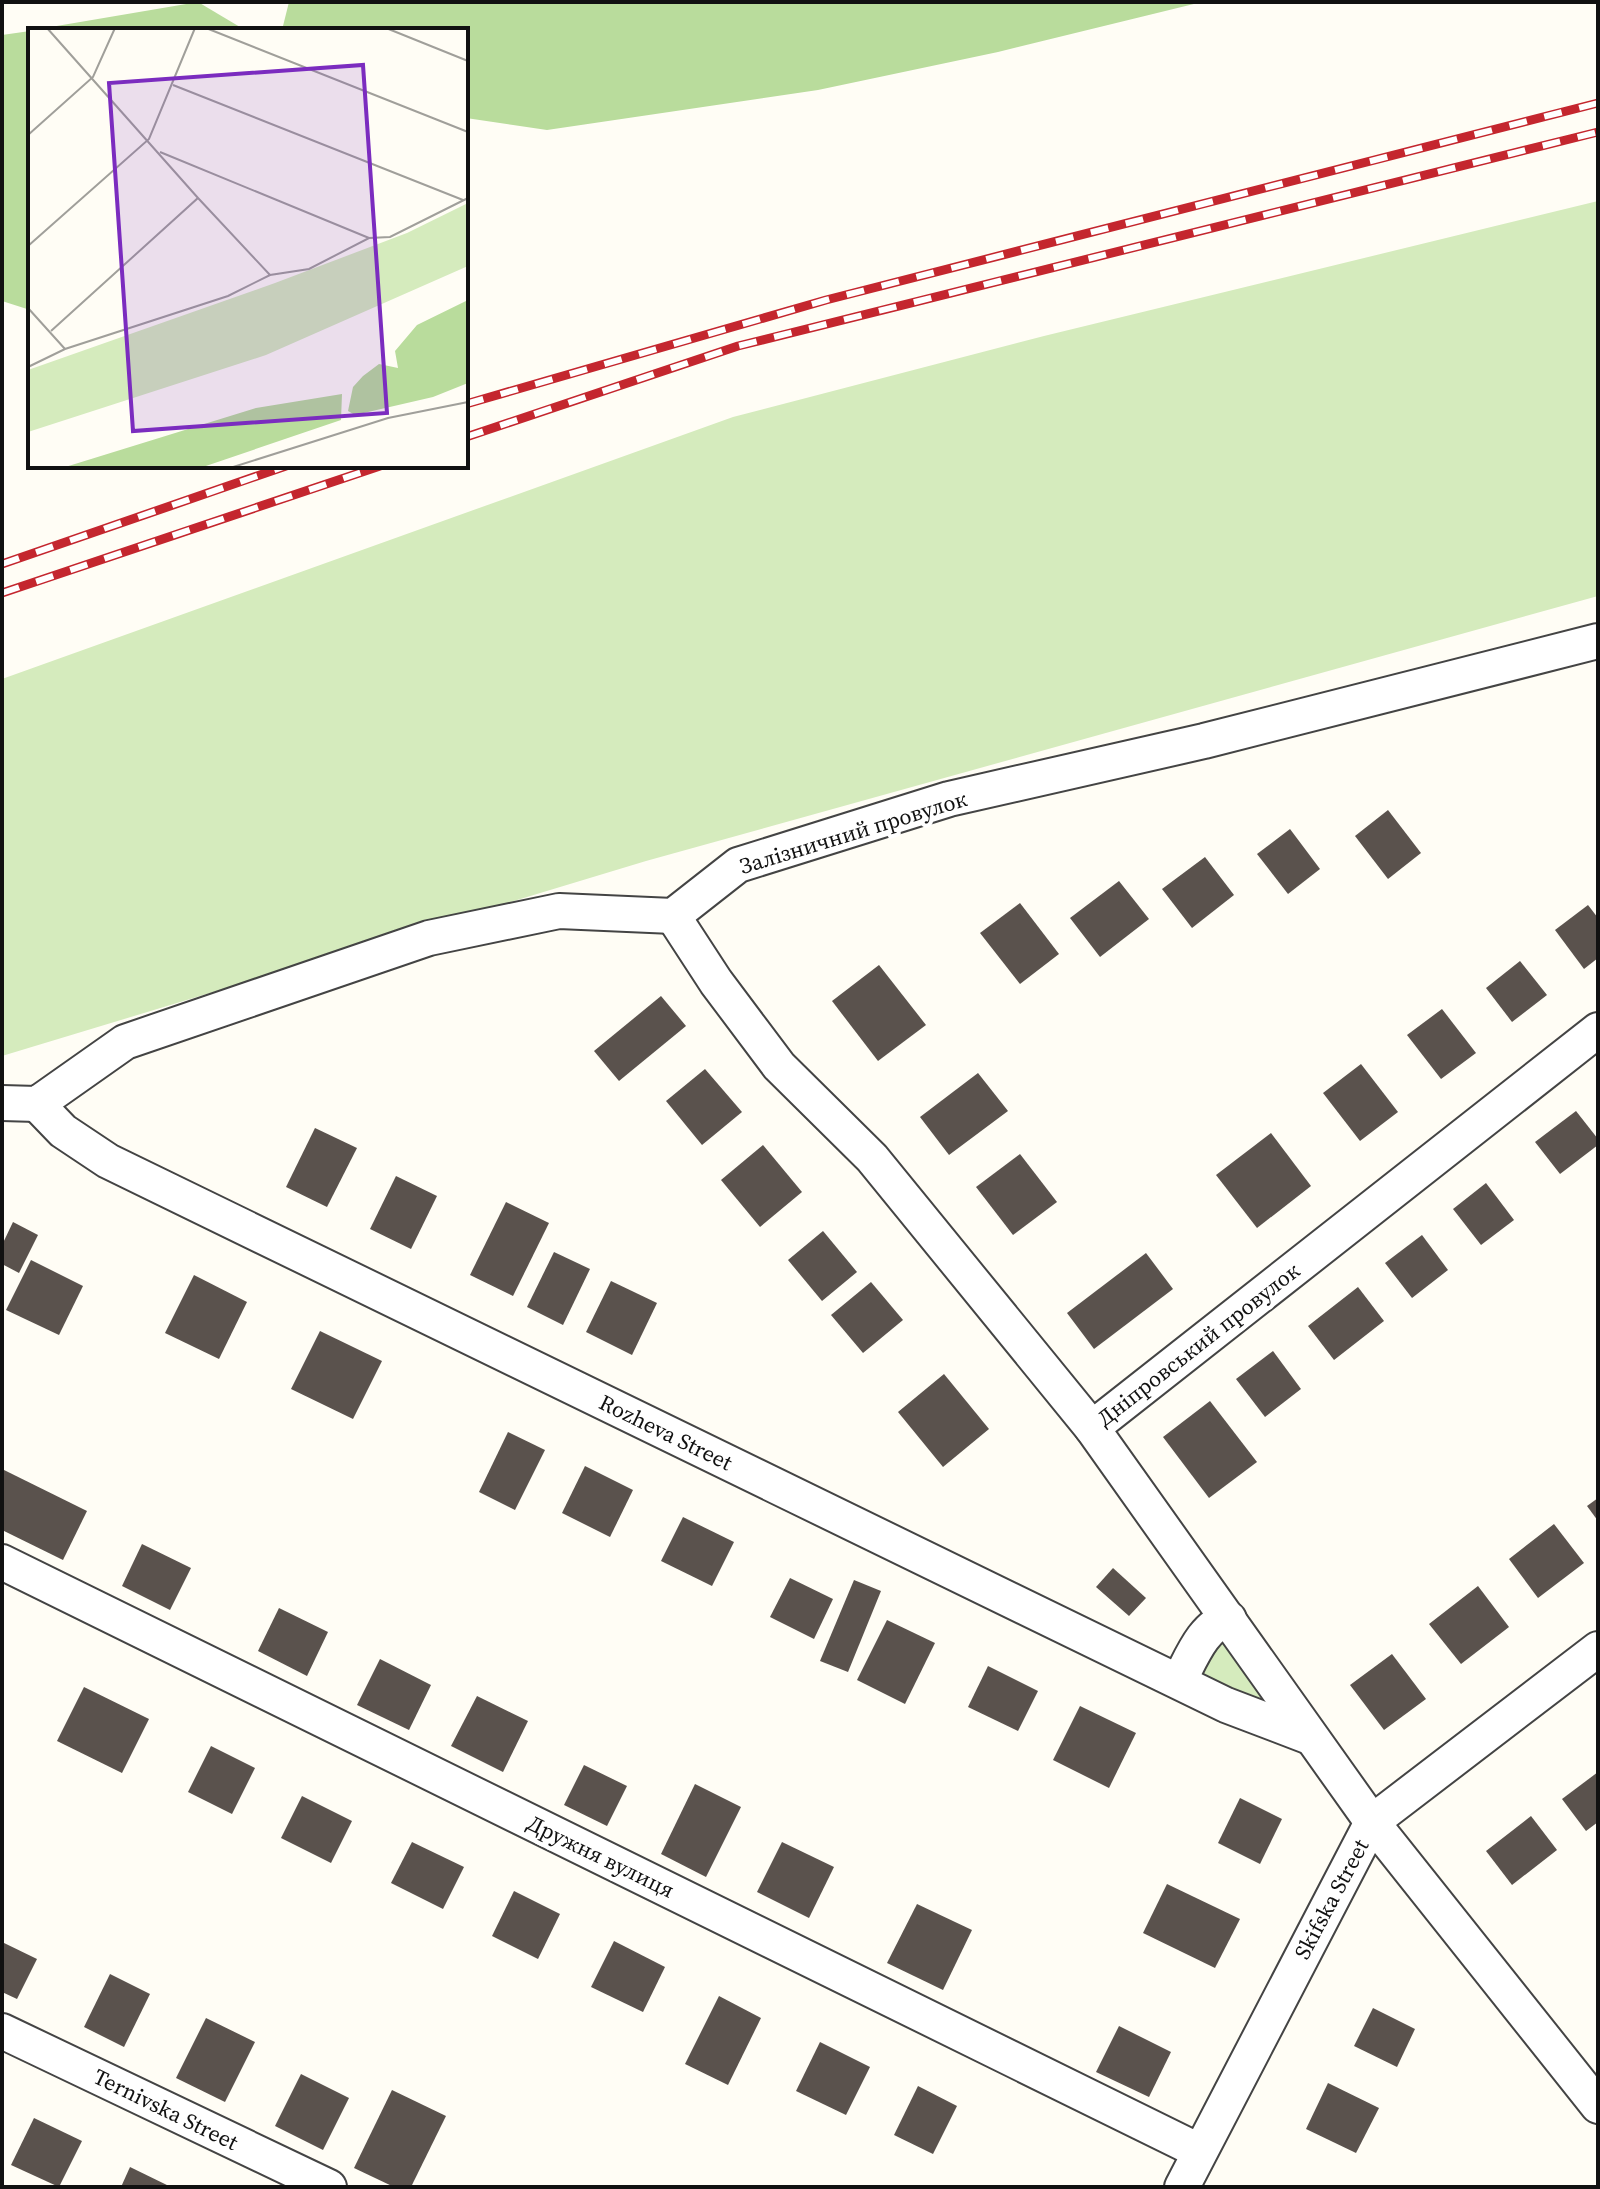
<svg xmlns="http://www.w3.org/2000/svg" width="1600" height="2189" font-family="'Source Serif 4',serif">
<rect width="100%" height="100%" fill="#fffdf5"/>
<g fill="#d5ebbd">
<path d="M 1598,201 L 1598,596 L 646,861 L 2,1056 L 2,679 L 733,417 L 1044,336 Z"/>
<path d="M 1222,1636 L 1281,1712 L 1196,1672 Z"/>
</g>
<g fill="#b9dc9c">
<path d="M 198,2 L 245,30 L 33,30 Z"/>
<path d="M 289,2 L 1202,2 L 998,52 L 818,90 L 547,130 L 466,118 L 466,30 L 282,30 Z"/>
<path d="M 30,31 L 30,306 L 27,309 L 2,301 L 2,35 Z"/>
</g>
<g fill="#5a524d">
<path d="M 1388,810 L 1421,853 L 1388,879 L 1355,836 Z"/>
<path d="M 1290,829 L 1320,869 L 1288,894 L 1257,854 Z"/>
<path d="M 1205,857 L 1234,895 L 1192,928 L 1162,889 Z"/>
<path d="M 1119,881 L 1149,919 L 1100,957 L 1070,918 Z"/>
<path d="M 1020,903 L 1059,954 L 1020,984 L 980,933 Z"/>
<path d="M 1588,905 L 1598,918 L 1598,958 L 1584,969 L 1555,930 Z"/>
<path d="M 1520,961 L 1547,995 L 1512,1022 L 1486,988 Z"/>
<path d="M 879,965 L 926,1025 L 878,1061 L 832,1001 Z"/>
<path d="M 661,996 L 686,1026 L 619,1081 L 594,1051 Z"/>
<path d="M 1442,1009 L 1476,1053 L 1441,1079 L 1407,1035 Z"/>
<path d="M 1361,1064 L 1398,1112 L 1360,1141 L 1323,1093 Z"/>
<path d="M 705,1069 L 742,1112 L 702,1145 L 666,1101 Z"/>
<path d="M 978,1073 L 1008,1111 L 949,1155 L 920,1117 Z"/>
<path d="M 1576,1111 L 1598,1139 L 1598,1145 L 1560,1174 L 1535,1142 Z"/>
<path d="M 315,1128 L 357,1148 L 327,1207 L 286,1187 Z"/>
<path d="M 1271,1133 L 1311,1186 L 1257,1228 L 1216,1175 Z"/>
<path d="M 763,1145 L 802,1192 L 760,1227 L 721,1180 Z"/>
<path d="M 1020,1154 L 1057,1202 L 1013,1235 L 976,1187 Z"/>
<path d="M 396,1176 L 437,1196 L 411,1249 L 370,1229 Z"/>
<path d="M 1486,1183 L 1514,1220 L 1481,1245 L 1453,1209 Z"/>
<path d="M 506,1202 L 549,1223 L 513,1296 L 470,1275 Z"/>
<path d="M 13,1222 L 38,1235 L 19,1273 L 2,1264 L 2,1245 Z"/>
<path d="M 823,1231 L 857,1272 L 822,1301 L 788,1260 Z"/>
<path d="M 1422,1235 L 1448,1270 L 1412,1298 L 1385,1263 Z"/>
<path d="M 554,1252 L 590,1269 L 563,1325 L 527,1307 Z"/>
<path d="M 1146,1253 L 1173,1289 L 1094,1349 L 1067,1313 Z"/>
<path d="M 31,1260 L 83,1286 L 59,1335 L 6,1310 Z"/>
<path d="M 194,1275 L 247,1302 L 219,1359 L 165,1333 Z"/>
<path d="M 611,1281 L 657,1303 L 632,1355 L 586,1332 Z"/>
<path d="M 871,1282 L 903,1320 L 863,1353 L 831,1315 Z"/>
<path d="M 1358,1287 L 1384,1321 L 1334,1360 L 1308,1326 Z"/>
<path d="M 320,1331 L 382,1361 L 353,1419 L 291,1389 Z"/>
<path d="M 1273,1351 L 1301,1389 L 1265,1417 L 1236,1379 Z"/>
<path d="M 944,1374 L 989,1429 L 943,1467 L 898,1412 Z"/>
<path d="M 1210,1401 L 1257,1462 L 1209,1498 L 1163,1437 Z"/>
<path d="M 508,1432 L 545,1450 L 515,1510 L 479,1492 Z"/>
<path d="M 585,1466 L 633,1490 L 610,1537 L 562,1513 Z"/>
<path d="M 2,1469 L 87,1511 L 63,1560 L 2,1530 Z"/>
<path d="M 1598,1498 L 1598,1521 L 1587,1506 Z"/>
<path d="M 683,1517 L 734,1542 L 712,1586 L 661,1561 Z"/>
<path d="M 1554,1524 L 1584,1563 L 1538,1598 L 1509,1559 Z"/>
<path d="M 142,1544 L 191,1568 L 170,1610 L 122,1586 Z"/>
<path d="M 1113,1568 L 1146,1598 L 1129,1616 L 1096,1587 Z"/>
<path d="M 790,1578 L 833,1599 L 814,1639 L 770,1617 Z"/>
<path d="M 854,1580 L 881,1591 L 848,1672 L 820,1661 Z"/>
<path d="M 1478,1586 L 1509,1627 L 1461,1664 L 1429,1624 Z"/>
<path d="M 279,1608 L 328,1632 L 307,1676 L 258,1651 Z"/>
<path d="M 887,1620 L 935,1643 L 905,1704 L 857,1680 Z"/>
<path d="M 1392,1654 L 1426,1699 L 1384,1730 L 1350,1685 Z"/>
<path d="M 380,1659 L 431,1685 L 409,1730 L 357,1705 Z"/>
<path d="M 988,1666 L 1038,1691 L 1018,1731 L 968,1707 Z"/>
<path d="M 84,1687 L 149,1719 L 122,1773 L 57,1741 Z"/>
<path d="M 477,1696 L 528,1721 L 503,1772 L 451,1746 Z"/>
<path d="M 1080,1706 L 1136,1733 L 1109,1788 L 1053,1760 Z"/>
<path d="M 211,1746 L 255,1768 L 232,1814 L 188,1792 Z"/>
<path d="M 584,1765 L 627,1786 L 607,1826 L 564,1805 Z"/>
<path d="M 1598,1772 L 1598,1822 L 1586,1831 L 1562,1799 Z"/>
<path d="M 695,1784 L 741,1807 L 706,1877 L 661,1854 Z"/>
<path d="M 302,1796 L 352,1821 L 331,1863 L 281,1838 Z"/>
<path d="M 1240,1798 L 1282,1819 L 1260,1864 L 1218,1843 Z"/>
<path d="M 1531,1816 L 1557,1850 L 1512,1885 L 1486,1851 Z"/>
<path d="M 412,1842 L 464,1867 L 443,1909 L 391,1883 Z"/>
<path d="M 782,1842 L 834,1867 L 809,1918 L 757,1892 Z"/>
<path d="M 1167,1884 L 1240,1919 L 1215,1968 L 1143,1933 Z"/>
<path d="M 514,1891 L 560,1914 L 538,1959 L 492,1936 Z"/>
<path d="M 917,1904 L 972,1930 L 943,1990 L 887,1963 Z"/>
<path d="M 614,1941 L 665,1967 L 643,2012 L 591,1987 Z"/>
<path d="M 2,1942 L 37,1959 L 17,1999 L 2,1992 Z"/>
<path d="M 110,1974 L 150,1994 L 124,2047 L 84,2027 Z"/>
<path d="M 719,1996 L 761,2018 L 728,2085 L 685,2064 Z"/>
<path d="M 1373,2008 L 1415,2029 L 1397,2067 L 1354,2046 Z"/>
<path d="M 206,2018 L 255,2042 L 225,2102 L 176,2078 Z"/>
<path d="M 1119,2026 L 1171,2052 L 1149,2097 L 1096,2072 Z"/>
<path d="M 820,2042 L 870,2067 L 846,2115 L 796,2091 Z"/>
<path d="M 301,2074 L 349,2098 L 323,2150 L 275,2126 Z"/>
<path d="M 1328,2083 L 1379,2108 L 1356,2153 L 1306,2129 Z"/>
<path d="M 918,2086 L 957,2106 L 933,2154 L 894,2135 Z"/>
<path d="M 392,2090 L 446,2116 L 411,2187 L 394,2187 L 354,2168 Z"/>
<path d="M 34,2118 L 82,2141 L 59,2187 L 11,2165 Z"/>
<path d="M 130,2167 L 171,2187 L 121,2187 Z"/>
</g>
<g fill="none" stroke-linecap="round" stroke-linejoin="round">
<g stroke="#444" stroke-width="38">
<g id="minor">
<path d="M 673,916 L 716,982 L 779,1066 L 872,1158 L 1092,1428 L 1598,1030"/>
<path d="M 2,1103 L 37,1104 L 125,1042 L 429,938 L 559,911 L 673,916 L 738,865 L 949,799 L 1204,741 L 1598,641"/>
<path d="M 37,1104 L 63,1131 L 108,1161 L 1226,1705 L 1310,1737"/>
<path d="M 1092,1428 L 1372,1822 L 1598,2106"/>
<path d="M 2,1562 L 1199,2151"/>
<path d="M 1179,1681 C 1191,1659 1203,1625 1229,1619"/>
<path d="M 2,2031 L 329,2187"/>
<path d="M 1182,2187 L 1372,1822 L 1598,1649"/>
</g>
</g>
<use href="#minor" stroke="#fff" stroke-width="34"/>
<g stroke="#c4262e" stroke-width="9">
<g id="rail">
<path d="M 466,404 L 826,300 L 1598,103"/>
<path d="M 466,437 L 738,346 L 1598,132"/>
<path d="M 2,564 L 286,466"/>
<path d="M 2,593 L 380,466"/>
</g>
</g>
<use href="#rail" stroke="#fff" stroke-width="6" stroke-dasharray="18" stroke-linecap="butt"/>
</g>
<g text-anchor="middle" dominant-baseline="central" stroke-width="8" stroke-linejoin="round" paint-order="stroke">
<g font-size="22" fill="#111" stroke="#fff">
<text transform="translate(853 832) rotate(-17)">Залізничний провулок</text>
<text transform="translate(1198 1344) rotate(-38)">Дніпровський провулок</text>
<text transform="translate(666 1432) rotate(26)">Rozheva Street</text>
<text transform="translate(601 1856) rotate(26)">Дружня вулиця</text>
<text transform="translate(1331 1899) rotate(-62)">Skifska Street</text>
<text transform="translate(166 2109) rotate(26)">Ternivska Street</text>
</g>
</g>
<g transform="translate(28 28)">
<rect width="440" height="440" fill="#fffdf5"/>
<path d="M 440,175 L 440,238 L 238,327 L 0,404 L 0,342 L 247,255 L 379,205 Z" fill="#d5ebbd"/>
<path d="M 440,272 L 440,355 L 405,369 L 327,387 L 320,383 L 325,359 L 335,348 L 351,336 L 370,340 L 367,323 L 389,297 ZM 314,366 L 313,392 L 172,440 L 34,440 L 228,380 Z" fill="#b9dc9c"/>
<path fill="none" stroke="#a09f9a" stroke-width="2" d="M 19,0 L 170,170M 178,0 L 440,104M 358,0 L 440,33M 145,57 L 435,172M 0,107 L 65,49 L 87,0M 132,124 L 341,210M 0,218 L 121,111 L 167,0M 0,280 L 37,321M 23,303 L 170,170 L 242,247M 0,339 L 37,321 L 200,268 L 242,247 L 281,241 L 341,210 L 362,209 L 440,170M 202,440 L 360,390 L 440,374"/>
<path fill="#7b2cbf" fill-opacity="0.15" stroke="#7b2cbf" stroke-width="4" d="M 335,37 L 359,385 L 105,403 L 81,55 Z"/>
<rect width="440" height="440" fill="none" stroke="#111" stroke-width="4"/>
</g>
<rect width="1600" height="2189" fill="none" stroke="#111111" stroke-width="8"/>
</svg>
